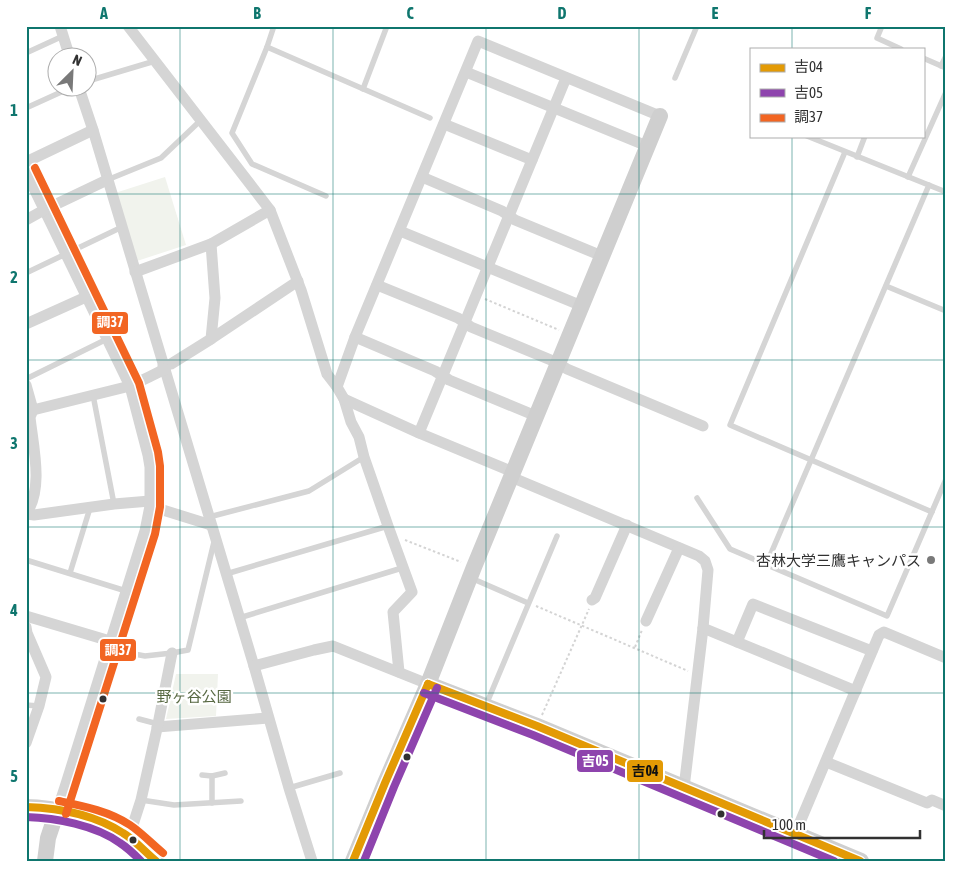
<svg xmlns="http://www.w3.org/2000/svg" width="972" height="887" font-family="'Asap Condensed','Noto Sans JP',sans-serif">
<rect width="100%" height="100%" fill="#fff"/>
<g fill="#f1f3ed">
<path d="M 165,177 L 186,245 L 137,261 L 115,193 Z"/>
<path d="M 176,674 L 218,674 L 216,716 L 166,719 Z"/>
</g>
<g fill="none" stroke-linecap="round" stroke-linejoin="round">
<g stroke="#d4d4d4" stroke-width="2" stroke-dasharray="2.5 2.5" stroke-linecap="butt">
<path d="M 485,299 L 559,330"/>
<path d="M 405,540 L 461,562"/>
<path d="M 536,606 L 688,671"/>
<path d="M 635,647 L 642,630"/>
<path d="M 542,715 L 589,609"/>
</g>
<g stroke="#d5d5d5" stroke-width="5.5">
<path d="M 274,26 L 267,47 L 232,133 L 252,164 L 326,196"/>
<path d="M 882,26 L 877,38 L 901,49"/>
<path d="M 267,47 L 430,118"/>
<path d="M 26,53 L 63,36"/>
<path d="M 923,58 L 946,68"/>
<path d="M 941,66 L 946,56"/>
<path d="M 675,78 L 697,26"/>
<path d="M 88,81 L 155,61"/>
<path d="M 363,89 L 387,26"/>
<path d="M 26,108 L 70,88"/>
<path d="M 807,136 L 946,192"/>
<path d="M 845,152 L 730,425 L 932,512"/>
<path d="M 857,157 L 865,136"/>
<path d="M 908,177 L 946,92"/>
<path d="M 107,180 L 161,158 L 201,120"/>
<path d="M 26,273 L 122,227"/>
<path d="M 886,286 L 946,311"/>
<path d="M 26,379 L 107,339"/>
<path d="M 93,395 L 114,504"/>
<path d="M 697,498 L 730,549 L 887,616 L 946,479"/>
<path d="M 209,517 L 309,491 L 364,457"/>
<path d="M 26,560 L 126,591"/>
<path d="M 766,565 L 929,185"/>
<path d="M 70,573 L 90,508"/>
<path d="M 226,574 L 388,526"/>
<path d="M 471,578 L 528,603"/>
<path d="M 239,618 L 402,568"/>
<path d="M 107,649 L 145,656 L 172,653 L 188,650 L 214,542"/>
<path d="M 26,705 L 39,706"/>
<path d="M 486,705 L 557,536"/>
<path d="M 139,719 L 158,724"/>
<path d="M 202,775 L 212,776 L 225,773"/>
<path d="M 212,776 L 212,803"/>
<path d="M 289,788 L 340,773"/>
<path d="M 141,800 L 174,805 L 241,801"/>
</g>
<g stroke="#d5d5d5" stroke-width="11">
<path d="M 60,26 L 70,58"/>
<path d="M 128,26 L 270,210 L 301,290 L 327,374 L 337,387 L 344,399 L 351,422 L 359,437 L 364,457 L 388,526 L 412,592 L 393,612 L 399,672"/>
<path d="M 466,72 L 647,146"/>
<path d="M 79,88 L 93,130 L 254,666 L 289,788 L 312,861"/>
<path d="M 444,124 L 532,160"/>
<path d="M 26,162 L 93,130"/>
<path d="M 26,172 L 130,386 L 148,455 L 150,467 L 150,506 L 145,531 L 65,787 L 57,811"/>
<path d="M 422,177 L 502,211 L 515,220 L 602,256"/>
<path d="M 26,220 L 44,210 L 107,180"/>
<path d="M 400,231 L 582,306"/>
<path d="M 211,244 L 215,298 L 211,339"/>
<path d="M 135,272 L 211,244 L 270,210"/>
<path d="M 377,285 L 458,318 L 471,327 L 558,363 L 567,369 L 703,426"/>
<path d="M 26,324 L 86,297"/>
<path d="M 355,337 L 435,371 L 449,380 L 536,416"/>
<path d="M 163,366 L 171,364 L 211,339 L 298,281"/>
<path d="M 26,385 L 33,410 L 30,417 C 33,446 44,489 26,514"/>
<path d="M 337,387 L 355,337 L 478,41 L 660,116"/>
<path d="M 344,399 L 419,433 L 513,472"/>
<path d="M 33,410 L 130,386 L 149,377 L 165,369"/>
<path d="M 419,433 L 566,78"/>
<path d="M 511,477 L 699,556 L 705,561 L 708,570 L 703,628 L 684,788"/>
<path d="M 150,506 L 211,525"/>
<path d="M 27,514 L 34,515 L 114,504 L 150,501"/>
<path d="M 592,600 L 595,598 L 627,525"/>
<path d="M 26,616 L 110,641"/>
<path d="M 646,621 L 679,548"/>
<path d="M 26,627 L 27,633 L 46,677 L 39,706 L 26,743"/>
<path d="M 703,628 L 856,691"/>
<path d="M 737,642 L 753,604 L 872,651"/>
<path d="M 254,666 L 314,650 L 333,646 L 428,684"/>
<path d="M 157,727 L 268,718"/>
<path d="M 826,762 L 927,803 L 932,800 L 946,806"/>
<path d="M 795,834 L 879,635 L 884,632 L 946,658"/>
<path d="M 129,837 L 141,800 L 158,724 L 172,653"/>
</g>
<g stroke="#cfcfcf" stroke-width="16">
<path d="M 428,684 L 537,726 L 861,861"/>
<path d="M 26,807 C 53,807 101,818 124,833 C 136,841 145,852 156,861"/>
<path d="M 45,861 L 48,838 L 57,811"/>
<path d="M 353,861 L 385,783 L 428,684 L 474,567 L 660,116"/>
</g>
<g stroke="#fff" stroke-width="11">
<g id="bus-1">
<path d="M 428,684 L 537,726 L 860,861"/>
<path d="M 26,807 C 59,808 95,815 123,833 C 135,840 145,852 156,861"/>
<path d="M 353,861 L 385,783 L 428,684"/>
</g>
</g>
<g stroke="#fff" stroke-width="11">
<g id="bus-2">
<path d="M 424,693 L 533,735 L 834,861"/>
<path d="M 26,817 C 56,818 95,825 120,843 C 128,848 134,854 141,861"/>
<path d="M 364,861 L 394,787 L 437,688"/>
</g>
</g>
<g stroke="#fff" stroke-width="11">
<g id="bus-3">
<path d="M 35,168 L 139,383 L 158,452 L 160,466 L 160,507 L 155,534 L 66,814"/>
<path d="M 59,801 C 83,806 109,811 130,825 C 142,833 152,844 163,853"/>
</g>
</g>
<use href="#bus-1" stroke="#e39a05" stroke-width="8"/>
<use href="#bus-2" stroke="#8e44ad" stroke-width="8"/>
<use href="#bus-3" stroke="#f26522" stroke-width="8"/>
</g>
<path fill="none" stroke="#0f766e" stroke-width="1" stroke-opacity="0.55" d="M 180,26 L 180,861M 333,26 L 333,861M 486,26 L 486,861M 639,26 L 639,861M 792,26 L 792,49M 792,136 L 792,861M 26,194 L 946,194M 26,360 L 946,360M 26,527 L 946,527M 26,693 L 946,693"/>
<circle fill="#797979" stroke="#fff" stroke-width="2" cx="931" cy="560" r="5"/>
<g fill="#313131" stroke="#fff" stroke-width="2">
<circle cx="103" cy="699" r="4.5"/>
<circle cx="407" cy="757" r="4.5"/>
<circle cx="721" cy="814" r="4.5"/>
<circle cx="133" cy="840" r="4.5"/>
</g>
<g text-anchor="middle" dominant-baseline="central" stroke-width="5" stroke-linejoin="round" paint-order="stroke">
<g font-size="15" fill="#313131" stroke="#fff" text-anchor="end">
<text x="921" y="560">杏林大学三鷹キャンパス</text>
</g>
<g font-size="15" fill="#586943" stroke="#fff">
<text x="194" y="696">野ヶ谷公園</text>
</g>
</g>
<g stroke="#fff" stroke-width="2">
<rect x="91" y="311" width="38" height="24" rx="5" fill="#f26522"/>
<rect x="99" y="638" width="38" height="24" rx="5" fill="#f26522"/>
<rect x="576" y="749" width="38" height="24" rx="5" fill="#8e44ad"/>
<rect x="626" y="759" width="38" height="24" rx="5" fill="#e39a05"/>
</g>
<g font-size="14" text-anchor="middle" font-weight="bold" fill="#fff">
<text x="110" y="327">調37</text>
<text x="118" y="655">調37</text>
<text x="595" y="766">吉05</text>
</g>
<g font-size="14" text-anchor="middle" font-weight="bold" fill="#111">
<text x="645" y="776">吉04</text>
</g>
<rect width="972" height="887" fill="none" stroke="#ffffff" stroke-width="55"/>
<rect x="750" y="48" width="175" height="90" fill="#ffffff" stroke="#adadad"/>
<rect x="760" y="64" width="25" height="8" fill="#e39a05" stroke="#adadad"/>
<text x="794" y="72" font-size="15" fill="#313131">吉04</text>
<rect x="760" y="89" width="25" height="8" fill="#8e44ad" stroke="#adadad"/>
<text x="794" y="98" font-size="15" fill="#313131">吉05</text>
<rect x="760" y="114" width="25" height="8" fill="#f26522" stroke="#adadad"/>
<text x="794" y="122" font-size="15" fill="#313131">調37</text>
<g transform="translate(72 72) rotate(24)"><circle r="24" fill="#ffffff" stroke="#adadad"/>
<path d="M0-4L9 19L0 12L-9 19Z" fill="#797979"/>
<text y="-8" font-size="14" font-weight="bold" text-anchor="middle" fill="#313131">N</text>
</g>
<path d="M764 830v8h156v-8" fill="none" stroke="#313131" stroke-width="2.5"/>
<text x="772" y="830" font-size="15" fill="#313131" stroke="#ffffff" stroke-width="4" paint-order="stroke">100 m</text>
<rect x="28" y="28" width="916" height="832" fill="none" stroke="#0f766e" stroke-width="2"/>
<g font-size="16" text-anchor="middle" font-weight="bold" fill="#0f766e">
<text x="104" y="19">A</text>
<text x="257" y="19">B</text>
<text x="410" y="19">C</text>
<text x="562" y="19">D</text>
<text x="715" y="19">E</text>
<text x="868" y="19">F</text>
<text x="14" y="116">1</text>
<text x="14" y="283">2</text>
<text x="14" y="449">3</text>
<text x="14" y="616">4</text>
<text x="14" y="782">5</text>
</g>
</svg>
